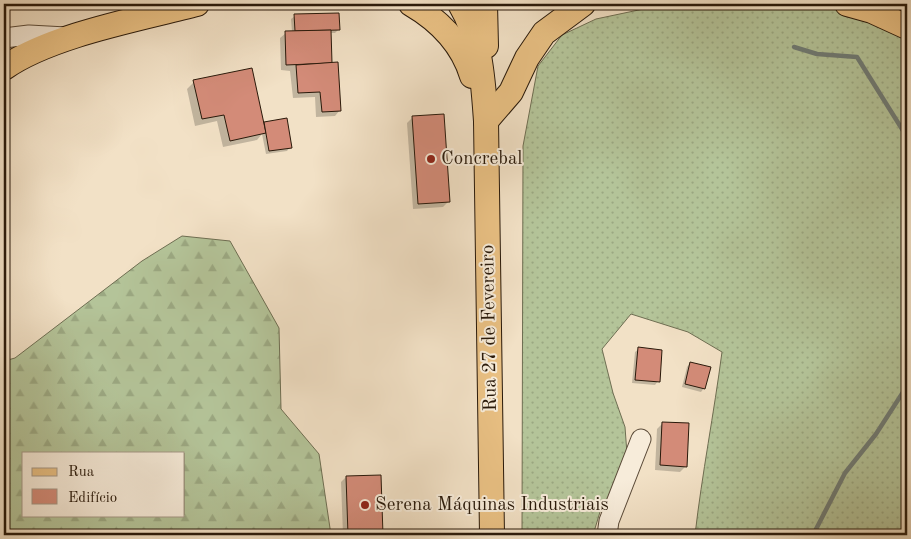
<svg xmlns="http://www.w3.org/2000/svg" width="911" height="539" font-family="'Old Standard TT',serif">
<defs>
<pattern id="grass-dots" width="8" height="8" patternUnits="userSpaceOnUse" patternTransform="scale(1.25)"><rect width="8" height="8" fill="#b4c499"/><path d="M2 2h.1M6 6h.1" fill="none" stroke="#9ba882" stroke-width="1.8" stroke-linecap="round"/></pattern>
<pattern id="forest-firs" width="22" height="20" patternUnits="userSpaceOnUse" patternTransform="scale(1.25)"><rect width="22" height="20" fill="#b4c499"/><path d="M5 1l3.5 6h-7zM16 11l3.5 6h-7z" fill="#9ba882"/></pattern>
</defs>
<rect width="100%" height="100%" fill="#f2e1c6"/>
<filter id="stains"><feTurbulence type="fractalNoise" baseFrequency=".004" numOctaves="4"/><feColorMatrix values="0 0 0 0 .2 0 0 0 0 .09 0 0 0 0 .02 0 0 0 .5 -.17"/></filter>
<radialGradient id="worn" r=".72"><stop offset=".6" stop-color="#630" stop-opacity="0"/><stop offset="1" stop-color="#630" stop-opacity=".3"/></radialGradient>
<path fill="url(#grass-dots)" stroke="#6e6e52" d="M 667,4 L 897,4 L 907,9 L 907,535 L 695,535 C 702,474 714,413 722,352 L 688,332 L 631,314 L 602,349 L 613,393 L 625,427 L 627,454 L 616,486 L 600,512 L 593,535 L 522,535 L 523,146 L 538,66 L 562,35 L 596,19 Z"/>
<path fill="url(#forest-firs)" stroke="#6e6e52" fill-rule="evenodd" d="M 182,236 L 230,241 L 279,328 L 281,409 L 319,454 L 331,535 L 4,535 L 4,361 L 15,358 L 142,261 ZM 24,453 L 184,453 L 184,515 L 24,515 Z"/>
<g fill="#0003">
<path d="M 295,16 L 339,29 L 335,33 L 330,33 L 330,64 L 340,110 L 335,116 L 316,117 L 315,97 L 293,98 L 290,71 L 281,70 L 280,38 L 286,33 L 292,32 L 291,19 Z"/>
<path d="M 194,82 L 263,125 L 265,123 L 290,147 L 287,151 L 266,154 L 262,134 L 257,140 L 223,147 L 217,121 L 195,126 L 187,89 Z"/>
<path d="M 413,117 L 448,202 L 443,207 L 413,209 L 407,123 Z"/>
<path d="M 639,349 L 658,381 L 655,385 L 632,383 L 635,352 Z"/>
<path d="M 690,363 L 704,388 L 701,392 L 682,387 L 687,367 Z"/>
<path d="M 663,423 L 686,466 L 680,472 L 655,470 L 657,429 Z"/>
<path d="M 380,476 L 382,535 L 343,535 L 341,482 L 346,477 Z"/>
</g>
<g fill="none" stroke-linecap="round" stroke-linejoin="round">
<g stroke="#6f7b75" stroke-width="4.5">
<path d="M 794,47 L 817,54 L 857,57 L 907,137"/>
<path d="M 813,535 L 845,473 L 876,434 L 907,386"/>
</g>
</g>
<g fill="#d38b78" stroke="#29190a">
<path d="M 339,13 L 340,30 L 295,31 L 294,14 Z"/>
<path d="M 331,30 L 332,63 L 286,65 L 285,31 Z"/>
<path d="M 338,62 L 341,111 L 322,112 L 320,92 L 298,93 L 296,65 Z"/>
<path d="M 252,68 L 266,133 L 230,141 L 224,115 L 202,119 L 193,80 Z"/>
<path d="M 444,114 L 450,202 L 418,204 L 412,116 Z"/>
<path d="M 287,118 L 292,148 L 269,151 L 264,122 Z"/>
<path d="M 638,347 L 662,350 L 660,382 L 635,380 Z"/>
<path d="M 690,362 L 711,367 L 705,389 L 685,384 Z"/>
<path d="M 662,422 L 689,423 L 687,467 L 660,465 Z"/>
<path d="M 381,475 L 383,535 L 348,535 L 346,476 Z"/>
<path d="M 622,531 L 656,532 L 656,535 L 622,535 Z"/>
</g>
<g fill="none" stroke-linecap="round" stroke-linejoin="round">
<g stroke="#5b4b39" stroke-width="21">
<g id="minor">
<path d="M 4,38 L 29,35 L 66,37"/>
<path d="M 607,535 L 609,521 L 641,439"/>
</g>
</g>
<g stroke="#29190a" stroke-width="26">
<g id="major">
<path d="M 411,4 C 440,21 462,43 472,76"/>
<path d="M 460,4 C 481,39 483,80 486,121 L 492,535"/>
<path d="M 485,4 L 486,46"/>
<path d="M 847,4 L 872,11 L 907,27"/>
<path d="M 4,68 C 51,35 140,19 197,4"/>
<path d="M 486,121 L 511,92 L 527,58 L 544,33 L 583,4"/>
</g>
</g>
<use href="#minor" stroke="#f7ecda" stroke-width="19"/>
<use href="#major" stroke="#e9c083" stroke-width="24"/>
</g>
<g fill="#8f2418" stroke="#f7ecda" stroke-width="2">
<circle cx="431" cy="159" r="5"/>
<circle cx="365" cy="505" r="5"/>
</g>
<g text-anchor="middle" dominant-baseline="central" stroke-width="4" stroke-linejoin="round" paint-order="stroke">
<g font-size="19" fill="#29190a" stroke="#f7ecda" text-anchor="start">
<text x="441" y="159">Concrebal</text>
<text x="375" y="505">Serena Máquinas Industriais</text>
</g>
<g font-size="19" fill="#29190a" stroke="#f7ecda">
<text transform="translate(490 328) rotate(-91)">Rua 27 de Fevereiro</text>
</g>
</g>
<rect width="911" height="539" fill="none" stroke="#f2e1c6" stroke-width="20"/>
<rect x="5" y="5" width="901" height="529" fill="none" stroke="#29190a" stroke-width="2.5"/>
<rect x="10" y="10" width="891" height="519" fill="none" stroke="#29190a"/>
<rect x="22" y="452" width="162" height="65" fill="#f7ecda" stroke="#a59887"/>
<rect x="32" y="468" width="25" height="8" fill="#e9c083" stroke="#a59887"/>
<text x="68" y="476" font-size="15" fill="#29190a">Rua</text>
<rect x="32" y="489" width="25" height="15" fill="#d38b78" stroke="#a59887"/>
<text x="68" y="502" font-size="15" fill="#29190a">Edifício</text>
<rect width="100%" height="100%" filter="url(#stains)"/>
<rect width="100%" height="100%" fill="url(#worn)"/>
</svg>
